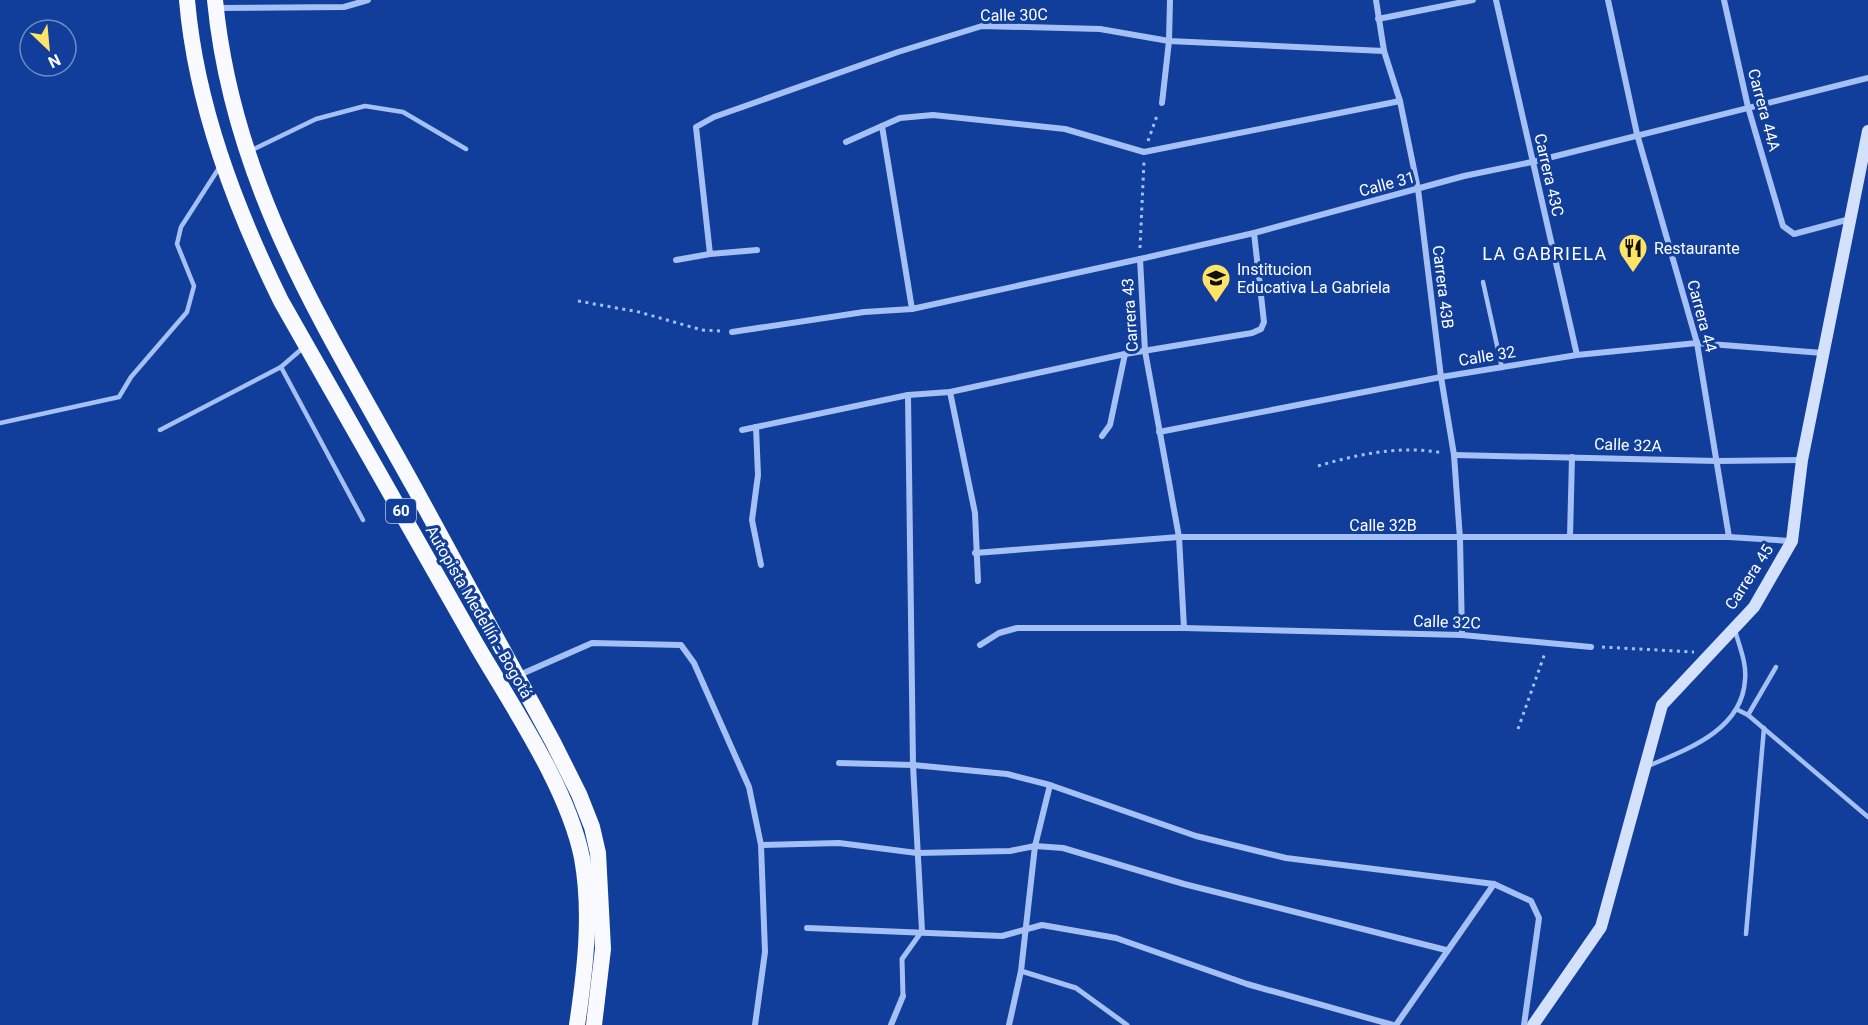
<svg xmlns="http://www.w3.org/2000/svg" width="1868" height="1025" font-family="Roboto,sans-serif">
<rect width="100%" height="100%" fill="#113e9b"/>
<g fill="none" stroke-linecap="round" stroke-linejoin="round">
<g stroke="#a4c0f4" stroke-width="3" stroke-dasharray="3 4.5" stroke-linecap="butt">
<path d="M 1148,141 L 1158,113"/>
<path d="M 1140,248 L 1144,161"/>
<path d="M 578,301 L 639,312 L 702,330 L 722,331"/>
<path d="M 1318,466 C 1359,454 1400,445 1443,453"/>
<path d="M 1602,647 L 1694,652"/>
<path d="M 1518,729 L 1545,653"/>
</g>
<g stroke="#a4c0f4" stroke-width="4.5">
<path d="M 252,150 L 316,119 L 365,106 L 403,112 L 466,149"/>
<path d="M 1483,282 L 1502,368"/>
<path d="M 281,367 L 363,520"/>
<path d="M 0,423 L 119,397 L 131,377 L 187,312 L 194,286 L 177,244 L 181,227 L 219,168"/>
<path d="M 160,430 L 281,367 L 304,347"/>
<path d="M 1738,710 L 1748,715 L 1868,817"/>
<path d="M 1748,715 L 1776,667"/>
<path d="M 1648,766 C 1688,749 1742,730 1745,680 C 1747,663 1739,646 1735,630"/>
<path d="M 1746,934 L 1764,728"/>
</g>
<g stroke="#a4c0f4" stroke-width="5">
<path d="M 1021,971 L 1076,988 L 1127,1025"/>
<path d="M 903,996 L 902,959 L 922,931"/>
</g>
<g stroke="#a4c0f4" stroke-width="6">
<path d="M 1376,0 L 1384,51 L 1400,101 L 1418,189 L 1441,377 L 1454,455 L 1460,539 L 1462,635"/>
<path d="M 1496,0 L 1577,355"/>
<path d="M 1608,0 L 1637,134 L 1697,343 L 1729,537"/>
<path d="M 1724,0 L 1748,107 L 1783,226 L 1794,234 L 1850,219"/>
<path d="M 217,8 L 344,7 L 368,0"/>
<path d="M 1378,19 L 1473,0"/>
<path d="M 1162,103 L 1169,41 L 1170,0"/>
<path d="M 882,126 L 912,309"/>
<path d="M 846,142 L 900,118 L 933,115 L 1065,129 L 1144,152 L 1400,101"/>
<path d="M 757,250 L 710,254 L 696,127 L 714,117 L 898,52 L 982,26 L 1100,29 L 1169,41 L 1384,51"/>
<path d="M 1140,259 L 1145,351 L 1179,537 L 1184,628"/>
<path d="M 676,260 L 710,254"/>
<path d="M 732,332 L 864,312 L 912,309 L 1140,259 L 1254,233 L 1464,176 L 1532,162 L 1868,78"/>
<path d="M 950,392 L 975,513 L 978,581"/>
<path d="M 908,395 L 913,765 L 922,931"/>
<path d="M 756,427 L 758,475 L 752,520 L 761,565"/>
<path d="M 742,430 L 908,395 L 950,392 L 1125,354 L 1252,333 L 1261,329 L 1264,322 L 1254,233"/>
<path d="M 1159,432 L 1441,377 L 1577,355 L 1697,343 L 1823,353"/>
<path d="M 1102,436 L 1110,425 L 1125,354"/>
<path d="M 1454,455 L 1717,461 L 1802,460"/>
<path d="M 1570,537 L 1572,457"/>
<path d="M 975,553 L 1179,537 L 1729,537 L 1791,541"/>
<path d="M 980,645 L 999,633 L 1017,628 L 1184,628 L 1462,635 L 1591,647"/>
<path d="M 517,676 L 592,643 L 681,645 L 694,663 L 749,787 L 761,845 L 765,952 L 755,1025"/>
<path d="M 839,763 L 913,765 L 1007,774 L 1050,785 L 1196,836 L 1286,858 L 1494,884 L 1531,901 L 1539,918 L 1524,1025"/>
<path d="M 761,845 L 839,843 L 917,853 L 1010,851 L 1035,846 L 1063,848 L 1184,884 L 1446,950"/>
<path d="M 807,928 L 1002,936 L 1042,925 L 1116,938 L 1247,984 L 1393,1025"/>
<path d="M 891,1025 L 903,996"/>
<path d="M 1009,1025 L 1021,971 L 1035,846 L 1050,785"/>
<path d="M 1396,1025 L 1494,884"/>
</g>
<path stroke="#d4e1fd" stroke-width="12" d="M 1533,1025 L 1601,927 L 1662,705 L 1754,607 L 1792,541 L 1802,460 L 1868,131"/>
<g stroke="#f8faff" stroke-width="16">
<path d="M 187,0 C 196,105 235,207 281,301 C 346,415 410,530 476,644 C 512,706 568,788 582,858 C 592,913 585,971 577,1025"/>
<path d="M 215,0 C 233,187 326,328 414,487 C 461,572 506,657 553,742 L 579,794 L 592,827 L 598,853 L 603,949 L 594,1025"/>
</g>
</g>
<defs>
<g id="restaurant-pin" transform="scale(1.5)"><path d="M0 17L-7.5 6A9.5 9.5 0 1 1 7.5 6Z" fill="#ffe367" stroke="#113e9b"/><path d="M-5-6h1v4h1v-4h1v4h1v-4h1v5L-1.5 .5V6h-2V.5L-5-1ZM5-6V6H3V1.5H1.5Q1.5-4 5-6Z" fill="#111"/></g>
<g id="school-pin" transform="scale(1.5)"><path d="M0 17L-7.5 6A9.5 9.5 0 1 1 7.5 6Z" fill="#ffe367" stroke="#113e9b"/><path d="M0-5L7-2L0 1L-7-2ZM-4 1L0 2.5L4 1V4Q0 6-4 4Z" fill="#111"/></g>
</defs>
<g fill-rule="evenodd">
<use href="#restaurant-pin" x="1633" y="248"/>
<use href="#school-pin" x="1216" y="278"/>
</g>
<g text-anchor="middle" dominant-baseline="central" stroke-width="6" stroke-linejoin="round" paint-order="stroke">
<rect fill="#113e9b" stroke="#b8c5e1" stroke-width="1.5" x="386" y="499" width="30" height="24" rx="4.5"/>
<g font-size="15" font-weight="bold" fill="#fff">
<text x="401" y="511">60</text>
</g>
<g font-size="16" fill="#fff" stroke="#113e9b">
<text transform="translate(1014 15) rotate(-1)">Calle 30C</text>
<text transform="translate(1764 110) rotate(75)">Carrera 44A</text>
<text transform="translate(1549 175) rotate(77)">Carrera 43C</text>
<text transform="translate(1387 184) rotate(-15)">Calle 31</text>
<text transform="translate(1443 287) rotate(83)">Carrera 43B</text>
<text transform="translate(1130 315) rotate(-94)">Carrera 43</text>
<text transform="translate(1702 316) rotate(75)">Carrera 44</text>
<text transform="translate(1487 356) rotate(-9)">Calle 32</text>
<text transform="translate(1628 445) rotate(2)">Calle 32A</text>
<text x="1383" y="525">Calle 32B</text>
<text transform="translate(1749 577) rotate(-57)">Carrera 45</text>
<text transform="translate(479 612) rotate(60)">Autopista Medellín - Bogotá</text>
<text transform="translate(1447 622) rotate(2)">Calle 32C</text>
</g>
<g font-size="16" fill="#fff" stroke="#113e9b" text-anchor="start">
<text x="1654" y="248">Restaurante</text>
<text x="1237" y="269">Institucion<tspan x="1237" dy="18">Educativa La Gabriela</tspan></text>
</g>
<g font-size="18" letter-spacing="1.5" fill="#fff" stroke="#113e9b">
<text x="1545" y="253">LA GABRIELA</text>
</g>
</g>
<g transform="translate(48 48) rotate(154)"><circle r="28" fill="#113e9b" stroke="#708bc3" stroke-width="1.5"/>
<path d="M0-4.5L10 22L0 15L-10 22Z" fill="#ffe367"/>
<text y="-9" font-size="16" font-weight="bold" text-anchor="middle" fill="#ffffff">N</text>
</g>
</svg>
